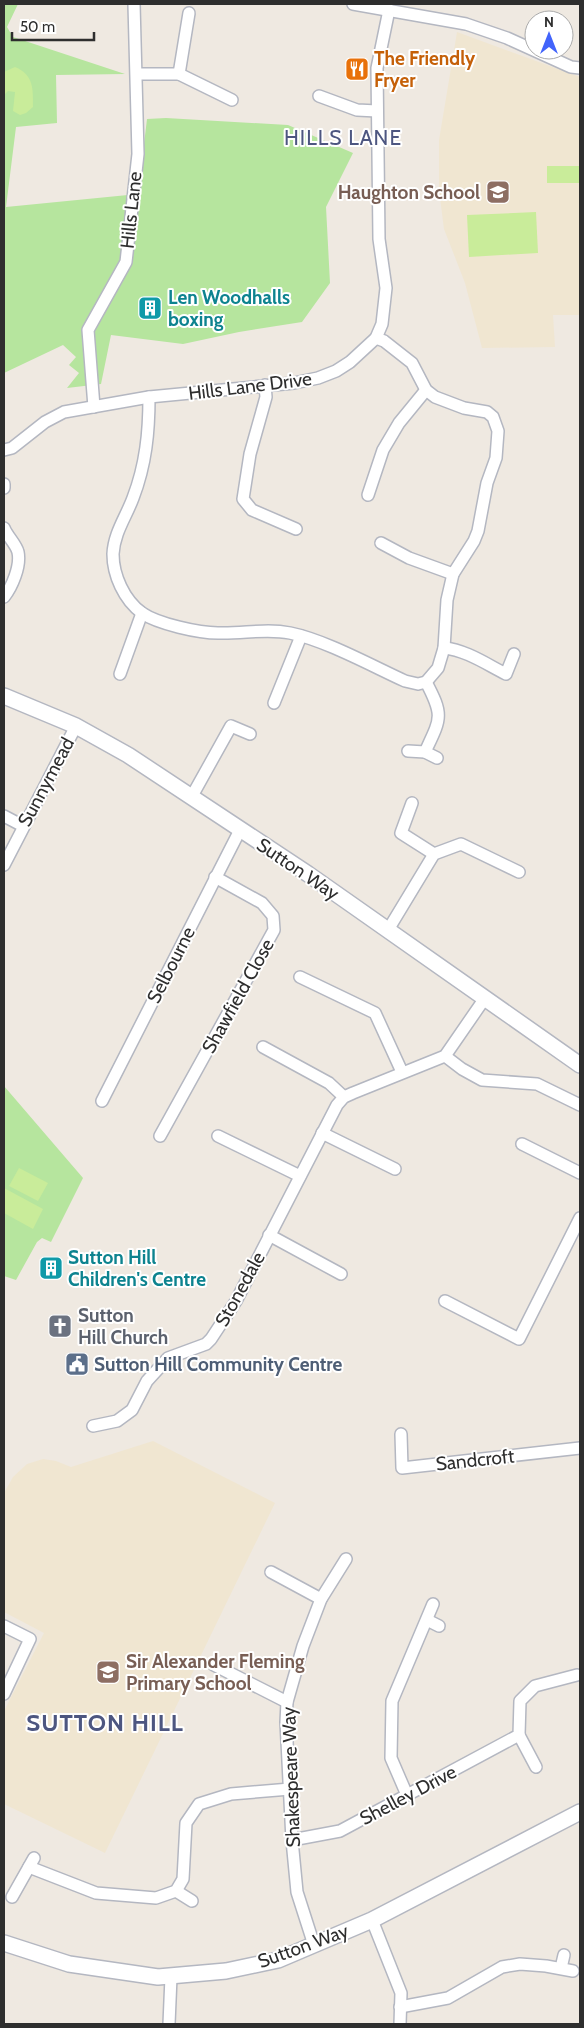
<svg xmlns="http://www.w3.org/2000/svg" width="584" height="2028" font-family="Cabin,sans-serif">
<rect width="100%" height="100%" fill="#efe9e1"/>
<g fill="#f0e6d1">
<path d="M 457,32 L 580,77 L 580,315 L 553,315 L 555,347 L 482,348 L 465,283 L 444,229 L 439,190 L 439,140 Z"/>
<path d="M 153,1441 L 275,1503 L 105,1853 L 4,1804 L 4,1711 L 44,1633 L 4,1612 L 4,1493 L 13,1477 L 27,1464 L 43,1459 L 56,1461 L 71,1467 Z"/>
</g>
<g fill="#b6e59e">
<path d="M 4,4 L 18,4 L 7,27 L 13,37 L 125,74 L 56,75 L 57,123 L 16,127 L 6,207 L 138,194 L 147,119 L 166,118 L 288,125 L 353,153 L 326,207 L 330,283 L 302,322 L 239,332 L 183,344 L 111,335 L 101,384 L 67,388 L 79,373 L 69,365 L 76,357 L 63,345 L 4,373 Z"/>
<path d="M 4,1086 L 83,1178 L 51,1242 L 42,1238 L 37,1242 L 16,1280 L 4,1276 Z"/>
</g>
<g fill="#c9ec9a">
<path d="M 15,67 C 34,75 33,89 33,107 L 26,113 L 20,115 L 13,111 L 15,92 L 8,91 L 4,95 L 4,72 Z"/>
<rect x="547" y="166" width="33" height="17"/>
<path d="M 536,212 L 538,253 L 469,257 L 467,215 Z"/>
<path d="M 19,1168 L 48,1183 L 38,1201 L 9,1186 Z"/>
<path d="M 4,1188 L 43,1209 L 33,1229 L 4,1213 Z"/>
</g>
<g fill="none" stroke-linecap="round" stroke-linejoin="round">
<g stroke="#b4b7c1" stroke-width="14">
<g id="street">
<path d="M 353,4 L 466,24 L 507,38 L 571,67 L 580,68"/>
<path d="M 137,74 L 179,74 L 232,100"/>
<path d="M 179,74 L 189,13"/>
<path d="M 319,96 L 357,110 L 377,111"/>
<path d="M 265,385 L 266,397 L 250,454 L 243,499 L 252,510 L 296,529"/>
<path d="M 149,397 C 149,432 146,464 133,498 C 126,517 114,533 113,554 C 113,575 124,600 142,613 C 158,624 199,633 218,633 C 243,634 266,628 290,633 C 325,640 372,666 405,681 L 418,684 L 426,682 L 438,668 L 444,648 L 447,600 L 453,574 L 474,541 L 478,531 L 487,483 L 496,458 L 498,431 L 493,417 L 487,412 L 464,408 L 435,397 L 426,390 L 412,363 L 384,341 L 376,338"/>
<path d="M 94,407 L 88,330 L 126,262 L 138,154 L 134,4"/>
<path d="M 4,450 L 12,448 L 45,422 L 64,412 L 149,397 L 294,383 L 318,378 L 336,371 L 350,362 L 376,338 L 382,324 L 386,288 L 379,239 L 377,68 L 389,10"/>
<path d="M 4,484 L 4,488"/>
<path d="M 368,495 L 383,450 L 399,423 L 426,390"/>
<path d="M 4,528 C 7,536 16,544 18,552 C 21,566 12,587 4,597"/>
<path d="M 381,543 L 409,558 L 453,574"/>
<path d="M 444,648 C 466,650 486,664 506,674 L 514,654"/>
<path d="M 120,674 L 142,613"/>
<path d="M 274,703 L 301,636"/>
<path d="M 408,751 L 425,752 L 437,758"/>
<path d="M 425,752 C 441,718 444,716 426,682"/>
<path d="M 192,796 L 231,726 L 250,734"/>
<path d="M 412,803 L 401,833 L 434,854"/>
<path d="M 4,816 L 23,826"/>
<path d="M 4,865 L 76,726"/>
<path d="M 388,930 L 434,854 L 461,844 L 519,872"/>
<path d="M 300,977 L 375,1013 L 402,1072"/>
<path d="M 263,1047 L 329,1083 L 344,1097"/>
<path d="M 445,1056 L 462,1069 L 482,1080 L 537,1084 L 580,1105"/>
<path d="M 102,1101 L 240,830"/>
<path d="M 322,1133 L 395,1169"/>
<path d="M 160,1136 L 274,930 L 273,916 L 262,903 L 215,877"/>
<path d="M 218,1136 L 300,1176"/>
<path d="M 522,1144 L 580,1173"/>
<path d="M 269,1235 L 341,1274"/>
<path d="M 445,1301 L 519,1339 L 580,1218"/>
<path d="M 93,1426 L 117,1421 L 132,1410 L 147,1381 L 168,1358 L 206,1344 L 211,1339 L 236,1301 L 337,1105 L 344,1097 L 353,1093 L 445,1056 L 485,998"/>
<path d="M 401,1434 L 402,1468 L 580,1448"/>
<path d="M 271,1572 L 321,1599"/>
<path d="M 427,1620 L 439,1626"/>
<path d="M 4,1626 L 30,1639 L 4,1694"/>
<path d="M 214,1665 L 287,1702"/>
<path d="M 519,1735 L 536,1767"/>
<path d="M 407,1795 L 391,1758 L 392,1701 L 433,1604"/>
<path d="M 292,1840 L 340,1831 L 519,1735 L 520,1701 L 535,1686 L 577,1675"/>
<path d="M 29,1867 L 96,1893 L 156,1898 L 176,1891 L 183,1879 L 186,1823 L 199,1804 L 231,1794 L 290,1789"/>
<path d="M 176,1891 L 192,1901"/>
<path d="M 12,1897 L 34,1858"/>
<path d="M 372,1920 L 401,1993 L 400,2024"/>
<path d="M 314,1945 L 297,1892 L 292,1840 L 286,1722 L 287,1702 L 303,1646 L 321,1599 L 346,1559"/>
<path d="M 561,1968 L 564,1955"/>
<path d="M 400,2007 L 448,1998 L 502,1967 L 520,1964 L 546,1966 L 573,1971"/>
<path d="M 169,2024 L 171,1977"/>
</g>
</g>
<g stroke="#b4b7c1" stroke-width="18">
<g id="secondary">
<path d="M 4,696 L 76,726 L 128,755 L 308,874 L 580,1065"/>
<path d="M 4,1943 L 69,1964 L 158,1977 L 226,1971 L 278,1960 L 372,1920 L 580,1812"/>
</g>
</g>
<use href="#street" stroke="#fff" stroke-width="11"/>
<use href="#secondary" stroke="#fff" stroke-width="15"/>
</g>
<defs>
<g id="restaurant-square" transform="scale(1.25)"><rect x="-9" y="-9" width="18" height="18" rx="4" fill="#e8710a" stroke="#fff"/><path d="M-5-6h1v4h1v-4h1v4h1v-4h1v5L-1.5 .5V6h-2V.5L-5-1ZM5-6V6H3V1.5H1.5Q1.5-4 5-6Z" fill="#fff"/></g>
<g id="school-square" transform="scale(1.25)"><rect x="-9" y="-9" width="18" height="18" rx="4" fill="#8d6e63" stroke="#fff"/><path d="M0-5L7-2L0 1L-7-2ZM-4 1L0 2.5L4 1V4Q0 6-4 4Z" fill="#fff"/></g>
<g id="building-square" transform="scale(1.25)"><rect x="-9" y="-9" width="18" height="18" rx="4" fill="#0f9aa8" stroke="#fff"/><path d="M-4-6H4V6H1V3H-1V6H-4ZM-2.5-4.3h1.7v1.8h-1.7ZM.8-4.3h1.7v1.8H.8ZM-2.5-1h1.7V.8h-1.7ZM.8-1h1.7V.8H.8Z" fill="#fff"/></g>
<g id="church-square" transform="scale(1.25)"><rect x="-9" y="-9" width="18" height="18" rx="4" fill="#6b7280" stroke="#fff"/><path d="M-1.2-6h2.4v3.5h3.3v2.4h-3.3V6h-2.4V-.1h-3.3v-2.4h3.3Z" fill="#fff"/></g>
<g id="civic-square" transform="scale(1.25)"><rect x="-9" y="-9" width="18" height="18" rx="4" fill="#5c6f8a" stroke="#fff"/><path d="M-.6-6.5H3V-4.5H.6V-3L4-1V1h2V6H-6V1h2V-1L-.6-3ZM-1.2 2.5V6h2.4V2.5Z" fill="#fff"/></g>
</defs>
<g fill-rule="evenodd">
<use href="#restaurant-square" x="357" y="69"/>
<use href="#school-square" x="498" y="192"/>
<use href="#building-square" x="150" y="308"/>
<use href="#building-square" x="51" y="1268"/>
<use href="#church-square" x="60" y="1326"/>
<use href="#civic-square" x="77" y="1364"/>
<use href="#school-square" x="108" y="1672"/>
</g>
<g text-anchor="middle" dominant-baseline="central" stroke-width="4" stroke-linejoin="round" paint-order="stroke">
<g font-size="19" font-weight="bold" fill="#c56008" stroke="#fff" text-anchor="start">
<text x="374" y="58">The Friendly<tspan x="374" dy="22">Fryer</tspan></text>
</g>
<g font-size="19" font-weight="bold" fill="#785e54" stroke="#fff" text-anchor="end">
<text x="480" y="192">Haughton School</text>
<text x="126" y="1661" text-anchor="start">Sir Alexander Fleming<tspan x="126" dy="22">Primary School</tspan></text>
</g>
<g font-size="19" fill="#2e2e2e" stroke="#fff">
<text transform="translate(131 210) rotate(-84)">Hills Lane</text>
<text transform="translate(250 386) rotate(-7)">Hills Lane Drive</text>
<text transform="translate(46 782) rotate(-62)">Sunnymead</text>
<text transform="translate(298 869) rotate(34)">Sutton Way</text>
<text transform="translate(171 965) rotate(-63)">Selbourne</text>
<text transform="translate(238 996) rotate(-61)">Shawfield Close</text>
<text transform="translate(240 1289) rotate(-61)">Stonedale</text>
<text transform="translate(475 1460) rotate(-6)">Sandcroft</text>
<text transform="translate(291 1777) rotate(-92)">Shakespeare Way</text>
<text transform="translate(408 1795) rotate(-28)">Shelley Drive</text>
<text transform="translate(303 1946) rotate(-20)">Sutton Way</text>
</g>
<g font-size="19" font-weight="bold" fill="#0d838f" stroke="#fff" text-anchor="start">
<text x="168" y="297">Len Woodhalls<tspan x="168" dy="22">boxing</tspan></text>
<text x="68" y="1257">Sutton Hill<tspan x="68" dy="22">Children's Centre</tspan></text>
</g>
<g font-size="19" font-weight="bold" fill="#5b616d" stroke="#fff" text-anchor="start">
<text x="78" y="1315">Sutton<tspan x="78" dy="22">Hill Church</tspan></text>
</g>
<g font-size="19" font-weight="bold" fill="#4e5e75" stroke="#fff" text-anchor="start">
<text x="94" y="1364">Sutton Hill Community Centre</text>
</g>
<g font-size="21" letter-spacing="1" fill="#4d5680" stroke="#fff">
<text x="343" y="137">HILLS LANE</text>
</g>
<g font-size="24" font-weight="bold" letter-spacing="1" fill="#4d5680" stroke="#fff">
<text x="105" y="1722">SUTTON HILL</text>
</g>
</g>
<rect width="584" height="2028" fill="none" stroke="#2e2e2e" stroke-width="10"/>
<g transform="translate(549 35)"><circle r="24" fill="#ffffff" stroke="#ababab"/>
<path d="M0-4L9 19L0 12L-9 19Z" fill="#4264fb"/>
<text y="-8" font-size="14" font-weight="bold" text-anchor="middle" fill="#2e2e2e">N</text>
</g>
<path d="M12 32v8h82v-8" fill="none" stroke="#2e2e2e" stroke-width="2.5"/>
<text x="20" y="32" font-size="15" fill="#2e2e2e" stroke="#ffffff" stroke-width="4" paint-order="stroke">50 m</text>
</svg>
